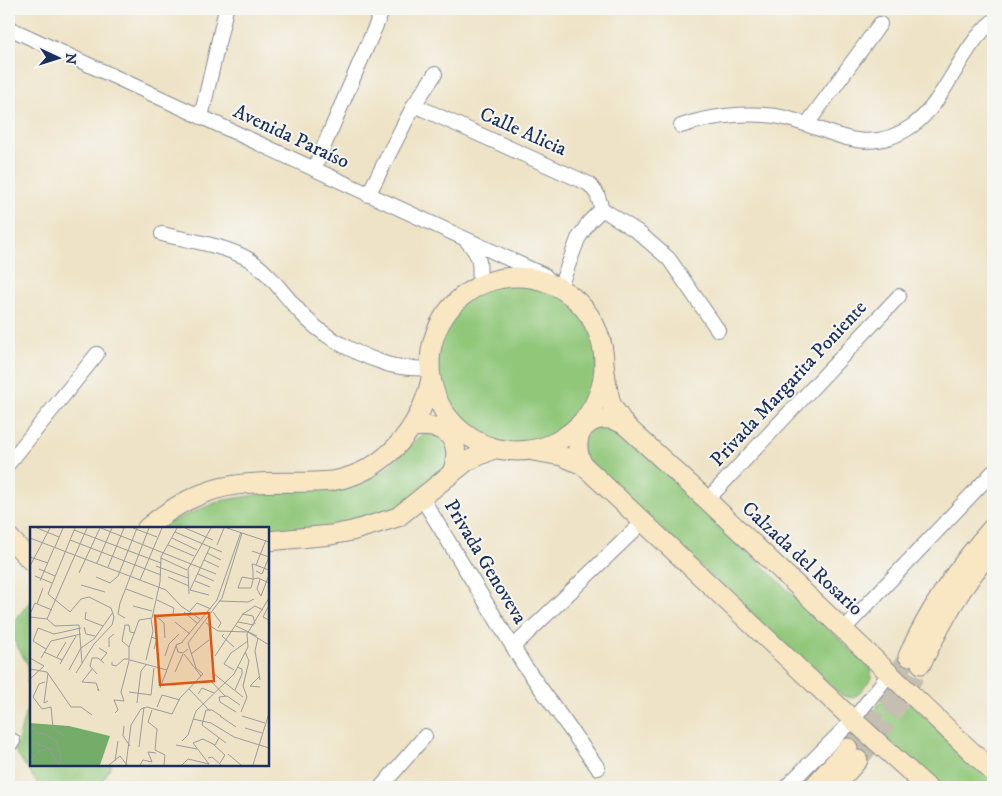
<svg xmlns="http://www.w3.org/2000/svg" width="1002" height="796" font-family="'IM FELL DW Pica',serif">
<rect width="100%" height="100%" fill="#f6f6f2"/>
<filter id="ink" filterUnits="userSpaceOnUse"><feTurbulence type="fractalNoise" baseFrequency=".02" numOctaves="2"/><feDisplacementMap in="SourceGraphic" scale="10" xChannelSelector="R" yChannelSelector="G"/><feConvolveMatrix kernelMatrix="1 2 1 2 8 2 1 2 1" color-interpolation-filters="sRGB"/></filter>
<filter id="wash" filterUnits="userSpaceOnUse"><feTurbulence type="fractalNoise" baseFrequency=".0096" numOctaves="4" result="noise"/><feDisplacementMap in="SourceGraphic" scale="20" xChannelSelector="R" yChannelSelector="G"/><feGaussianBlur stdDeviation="1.12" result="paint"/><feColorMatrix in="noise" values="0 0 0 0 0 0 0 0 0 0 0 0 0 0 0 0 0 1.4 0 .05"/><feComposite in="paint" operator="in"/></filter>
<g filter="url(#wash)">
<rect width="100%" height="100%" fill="#eee3c6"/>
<g fill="#90c779" stroke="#567b6c">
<circle cx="516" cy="364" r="81"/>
<path d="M 594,426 L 621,431 L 870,668 L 872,678 L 860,693 L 852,698 L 841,695 L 584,459 L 582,442 Z"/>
<path d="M 425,432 L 444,435 L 451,463 L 435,481 L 384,516 L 338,528 L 268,530 L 268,528 L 160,528 L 167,523 L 220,501 L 278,491 L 318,489 L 357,485 L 386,469 Z"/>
<path d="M 31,600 L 31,765 L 112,765 L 98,787 L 64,787 L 61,785 L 60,787 L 40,787 L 15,751 L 27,708 L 28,665 L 9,632 L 9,628 Z"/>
<path d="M 898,695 L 910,703 L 993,779 L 993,787 L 938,787 L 873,728 C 871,710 880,696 898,695 Z"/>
</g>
</g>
<g filter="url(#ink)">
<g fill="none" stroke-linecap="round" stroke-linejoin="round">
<g stroke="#c4bfb1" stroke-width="19" stroke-dasharray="19 9" stroke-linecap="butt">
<path d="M 848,748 L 867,725 L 908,656"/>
<path d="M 858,760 C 883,730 903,699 921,664"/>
</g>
<g stroke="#848992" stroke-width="16">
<g id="street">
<path d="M 9,28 L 522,265 L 544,275 L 554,285"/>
<path d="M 414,105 L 589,184 L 597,194 L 602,209"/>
<path d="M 201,117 L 226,9"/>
<path d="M 807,124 L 880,24"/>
<path d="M 681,126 C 710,116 745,112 775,116 C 826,124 861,161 912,126 C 946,102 959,49 993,21"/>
<path d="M 314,169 L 383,9"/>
<path d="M 368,195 L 414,105 L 435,74"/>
<path d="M 602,209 L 638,232 L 669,259 L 718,330"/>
<path d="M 162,234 C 190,241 224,245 250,260 C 270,273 284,295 300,312 C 320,335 352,352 381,362 C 396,368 413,368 430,369"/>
<path d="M 467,241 C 482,258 480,264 479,286"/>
<path d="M 560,287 L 578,239 L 589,222 L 602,209"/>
<path d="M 9,463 L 97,354"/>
<path d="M 422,498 L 524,665 L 598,768"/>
<path d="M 707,500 L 899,296"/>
<path d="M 844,629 L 993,472"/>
<path d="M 513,647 L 644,521"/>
<path d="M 9,745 L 13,741"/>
<path d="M 381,787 L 425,736"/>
<path d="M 786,787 L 853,720 L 890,673"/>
</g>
</g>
<g stroke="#848992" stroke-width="21">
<g id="secondary">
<circle cx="517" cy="364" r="87"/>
<path d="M 604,365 L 607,386 L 611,404 L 625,425 L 707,500 L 993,772"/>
<path d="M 413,427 C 446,423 464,439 452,473"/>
<path d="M 533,451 L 562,456 L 583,465 L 853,720 L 927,787"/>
<path d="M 583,465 C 566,433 594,406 625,425"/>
<path d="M 147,528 C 171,507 203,489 236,485 C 267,480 300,484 332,481 C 385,472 420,429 431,379"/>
<path d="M 9,537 L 31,561"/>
<path d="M 268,541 L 331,535 L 352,531 L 398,517 L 467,461 L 494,449"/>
<path d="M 908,656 C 930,608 958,566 993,527"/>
<path d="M 921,664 C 943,620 960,587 993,549"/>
<path d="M 813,787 L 848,748"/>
<path d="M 834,787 L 858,760"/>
</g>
</g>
<use href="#street" stroke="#fff" stroke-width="14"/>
<use href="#secondary" stroke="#f9e7c3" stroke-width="19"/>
</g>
</g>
<g text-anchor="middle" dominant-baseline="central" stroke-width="4" stroke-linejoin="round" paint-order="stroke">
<g font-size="20" fill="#1b2f5e" stroke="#f6f6f2">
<text transform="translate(523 132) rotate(24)">Calle Alicia</text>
<text transform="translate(291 137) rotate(25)">Avenida Paraíso</text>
<text transform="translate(789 384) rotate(-47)">Privada Margarita Poniente</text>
<text transform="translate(802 559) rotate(43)">Calzada del Rosario</text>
<text transform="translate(485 562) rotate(59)">Privada Genoveva</text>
</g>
</g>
<g transform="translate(30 527)">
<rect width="239" height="239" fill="#eee3c6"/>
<path d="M 0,196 L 39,199 L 80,209 L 70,238 L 0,238 Z" fill="#74ac69"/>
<path fill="none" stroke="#9a9b9c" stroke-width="1" d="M 7,1 L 29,10M 45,1 L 18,67 L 40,85 L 51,72 L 59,70 L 81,81 L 84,90 L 82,98 L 64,117 L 46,146M 71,1 L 186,47M 103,1 L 127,10M 155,1 L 183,13M 197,1 L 239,15M 44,3 L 131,36M 145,5 L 192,25M 0,11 L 136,63 L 151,79 L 170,92M 142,11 L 167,23M 40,13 L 131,48M 138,18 L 164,29M 187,18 L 194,1M 25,20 L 33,1M 222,24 L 239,30M 177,26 L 191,33M 0,30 L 18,36M 131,31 L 157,43M 174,33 L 189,40M 67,36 L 82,1M 226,38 L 236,13M 0,39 L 20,1M 126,39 L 158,51M 78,40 L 94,1M 9,42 L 25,49M 239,43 L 223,37 L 222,37 L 223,43 L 223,53 L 221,61 L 208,61 L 212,50 L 223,52 L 228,51 L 239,56M 226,44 L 232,47 L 239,30M 49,46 L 70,1M 168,47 L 184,54M 5,49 L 22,56M 66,50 L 80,56M 138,50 L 159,59M 230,52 L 227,62 L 231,69M 110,53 L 132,1M 10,54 L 24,21M 165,54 L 180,60M 80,56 L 88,49 L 107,1M 51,58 L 75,65M 96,62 L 123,72M 159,67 L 158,42 L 181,1M 179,68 L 160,63 L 180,20M 231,69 L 239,48M 127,73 L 144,81 L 143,87M 189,74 L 218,75 L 224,72M 7,77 L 13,61M 103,79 L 122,84M 238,80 L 233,90 L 239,93M 160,84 L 167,76 L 181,82M 1,85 L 5,76 L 22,83M 56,85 L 55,92 L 73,99M 154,85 L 168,97M 183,85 L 191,96 L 188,101M 124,87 L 134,96 L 135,111M 212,87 L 223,89 L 225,97M 0,90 L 17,92 L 25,99 L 49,98 L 52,136M 95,91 L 88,87 L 90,76 L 119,1M 17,92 L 57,1M 109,93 L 122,91 L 130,55 L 131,30 L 147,1M 145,95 L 160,107M 208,95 L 224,98M 176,96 L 188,104 L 218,105 L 239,118M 206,99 L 227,109M 54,100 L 56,107 L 65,109M 194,107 L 192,109 L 204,120M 121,110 L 127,112 L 124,122M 228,111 L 225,124 L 230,153M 152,115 L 187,73 L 211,5M 153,115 L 146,118 L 148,125 L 153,126 L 158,122M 79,120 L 79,111 L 84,107M 99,120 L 92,114 L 95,98 L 99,98 L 100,105 L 105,106M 69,121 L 77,126 L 71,133M 16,122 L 3,114 L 8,101 L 24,107 L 51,101M 14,125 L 32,133M 154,127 L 171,149M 161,127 L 179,113M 135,129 L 139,117 L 149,107M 185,129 L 213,87 L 225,79 L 233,83M 27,130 L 36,115M 0,131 L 14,139 L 0,152M 11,131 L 21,114 L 51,107M 100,133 L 137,143M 116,133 L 123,104 L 121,92M 82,135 L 82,138 L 86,139 L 94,132 L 99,132M 30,137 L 46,109M 0,142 L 17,145 L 41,180 L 51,180 L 62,188M 62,142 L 52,155 L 66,156 L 69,164 L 67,162M 39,143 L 51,121 L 64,112 L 83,85M 204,143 L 194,137 L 201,126 L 218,114M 145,145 L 153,127M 67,147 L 60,139 L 62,131 L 68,131 L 74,136M 184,147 L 213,170M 230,149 L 220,159 L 230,160M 180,153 L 195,169M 15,155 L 9,157 L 3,170 L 12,182 L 21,180 L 23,201 L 34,209M 130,161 L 146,119M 159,162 L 180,184M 205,163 L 212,147 L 212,142 L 207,140M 99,165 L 121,168 L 124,141M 168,167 L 172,161 L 184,166M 18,174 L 14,176 L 18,146M 107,176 L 111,144 L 116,138M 127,180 L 132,168 L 150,173M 122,183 L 118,195 L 127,202 L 125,223 L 135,228 L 134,238M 206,185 L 190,175 L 189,170 L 197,169 L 210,178M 211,185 L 217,170 L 213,159 L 219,134 L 215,125M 85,186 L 88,183 L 84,173 L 94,174 L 91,165 L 99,134 L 99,120 L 109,93M 190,189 L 206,200M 191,189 L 182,183 L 176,183 L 172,198 L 196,216M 212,189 L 235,196M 163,192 L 181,196 L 204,210 L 239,221M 0,197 L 7,206 L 15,207 L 26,214 L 31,230 L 29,238M 94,199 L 93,209 L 100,219M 215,201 L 232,206M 0,214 L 22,222M 152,214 L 158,208 L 166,184 L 204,147 L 218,120 L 217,107 L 239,71M 146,218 L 167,222M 184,218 L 195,228 L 190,236M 109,220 L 114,180M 198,227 L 211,238M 178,231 L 182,230 L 191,238M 0,234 L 8,225 L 18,221 L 29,238M 85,234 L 88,214M 79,238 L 90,229 L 97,238M 96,238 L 101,198 L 111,182 L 117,180 L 142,187 L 150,171 L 173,147 L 166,141 L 158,116 L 192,71 L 212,6M 110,238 L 113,233 L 122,235 L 118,225 L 126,226M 152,238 L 158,232 L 179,237 L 163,216 L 173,212 L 185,218 L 189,211M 223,238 L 239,186"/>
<path fill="#de5710" fill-opacity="0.15" stroke="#de5710" stroke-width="2.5" d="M 179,86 L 184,154 L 130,158 L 125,89 Z"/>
<rect width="239" height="239" fill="none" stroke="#1b2f5e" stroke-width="2.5"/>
</g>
<rect width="1002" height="796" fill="none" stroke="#f6f6f2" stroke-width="30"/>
<g transform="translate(58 58) rotate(94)" stroke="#f6f6f2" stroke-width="4" paint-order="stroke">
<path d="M0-4L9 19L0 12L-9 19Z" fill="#1b2f5e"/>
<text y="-8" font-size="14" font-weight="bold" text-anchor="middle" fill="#1b2f5e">N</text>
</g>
</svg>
